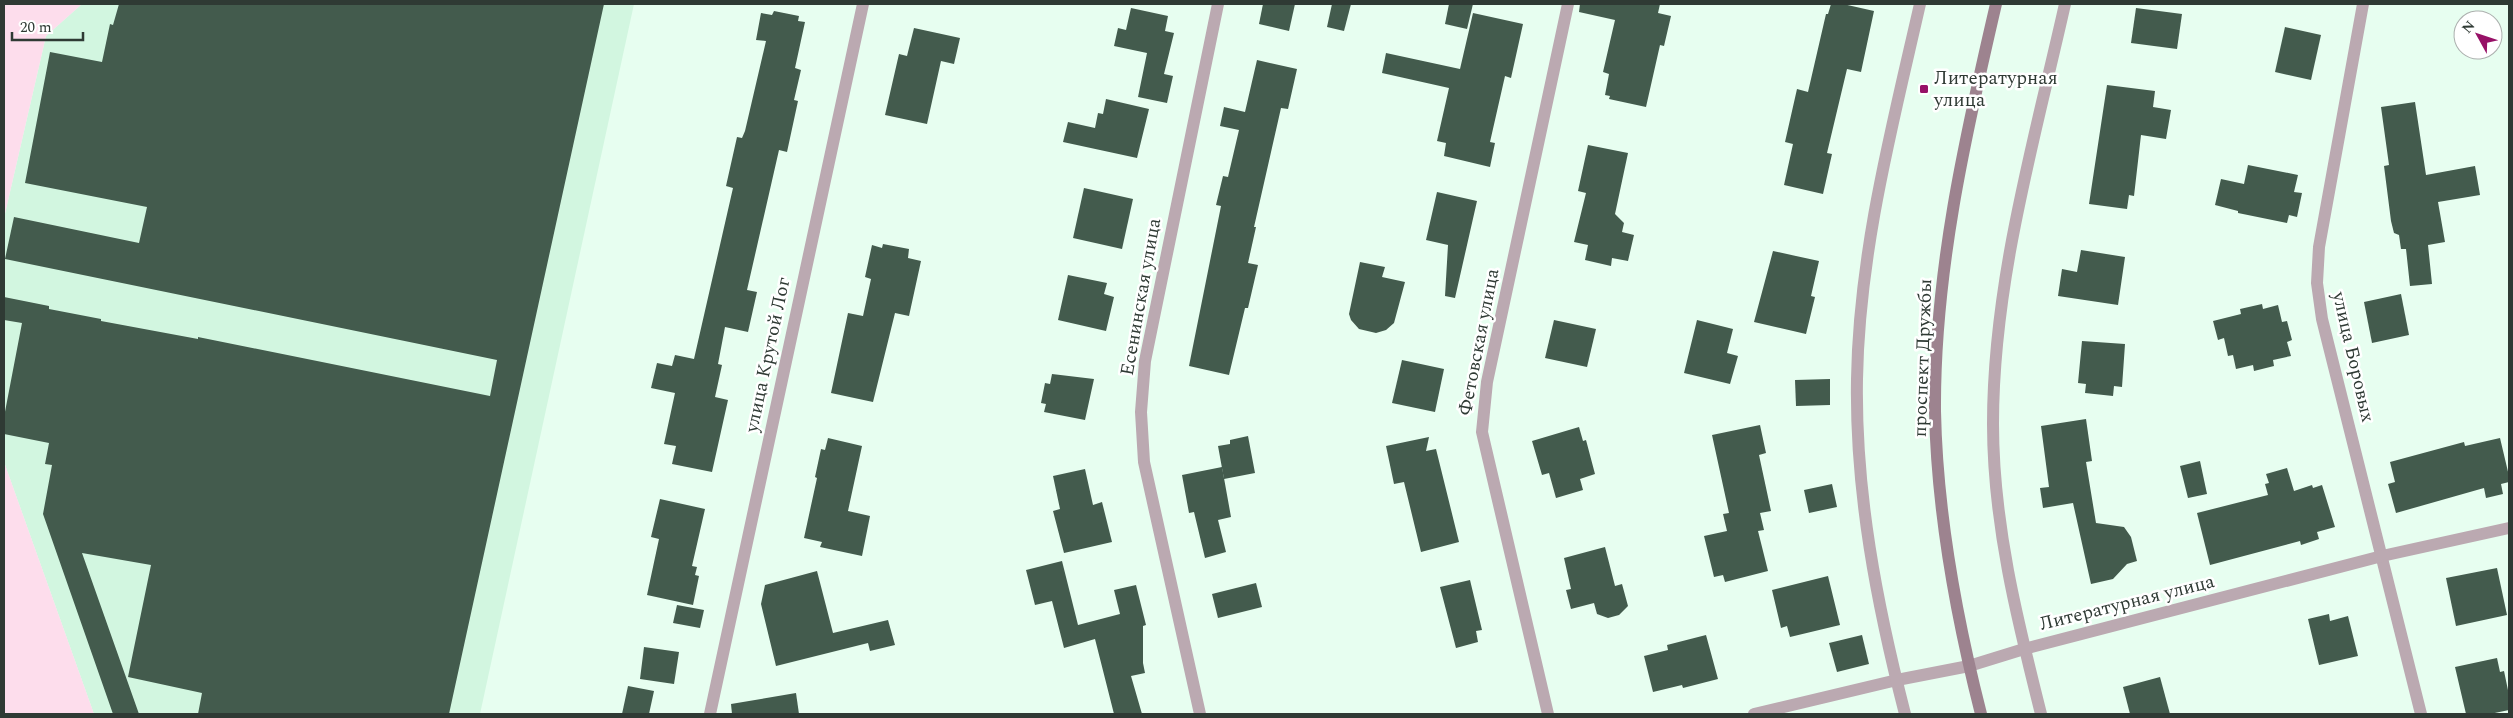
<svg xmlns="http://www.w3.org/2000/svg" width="2513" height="718" font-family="Spectral,serif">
<rect width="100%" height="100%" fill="#e7fef0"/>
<path fill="#d2f6e0" d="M 82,4 L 634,4 L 480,714 L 94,714 L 4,462 L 4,218 L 46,36 Z"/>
<g fill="#fdddec">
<path d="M 4,4 L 82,4 L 46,36 L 4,218 Z"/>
<path d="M 4,462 L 94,714 L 4,714 Z"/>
</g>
<g fill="#435b4d">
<path d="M 119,4 L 604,4 L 449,714 L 198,714 L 202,693 L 128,677 L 151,565 L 82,553 L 139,714 L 113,714 L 43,514 L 52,465 L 45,464 L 49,443 L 4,434 L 4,417 L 22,323 L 4,320 L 4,297 L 49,306 L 49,309 L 101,319 L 101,321 L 198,339 L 198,337 L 490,396 L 497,360 L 5,259 L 14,217 L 139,243 L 147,207 L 25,183 L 50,52 L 102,62 L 110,24 L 113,25 Z"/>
<path d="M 1263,4 L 1295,4 L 1289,31 L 1259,24 Z"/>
<path d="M 1332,4 L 1351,4 L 1344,31 L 1327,27 Z"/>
<path d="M 1449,4 L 1473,4 L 1467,29 L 1445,24 Z"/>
<path d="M 1580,4 L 1660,4 L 1658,13 L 1671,16 L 1664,46 L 1660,45 L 1646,107 L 1609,99 L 1610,96 L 1605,95 L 1609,74 L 1603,72 L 1615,20 L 1579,12 Z"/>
<path d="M 1831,4 L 1843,4 L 1874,11 L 1861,72 L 1847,69 L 1827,153 L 1832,154 L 1823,194 L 1784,185 L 1793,144 L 1785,142 L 1797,89 L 1808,92 L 1826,14 L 1828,14 Z"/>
<path d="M 1131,8 L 1168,16 L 1165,31 L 1174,33 L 1164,74 L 1173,76 L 1167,103 L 1138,97 L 1147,53 L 1114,46 L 1118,28 L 1126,30 Z"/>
<path d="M 2136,8 L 2182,14 L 2177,49 L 2131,43 Z"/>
<path d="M 774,11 L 799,16 L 798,21 L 805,22 L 795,68 L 801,70 L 794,100 L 798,101 L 787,152 L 779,150 L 747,290 L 757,292 L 748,332 L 725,327 L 718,364 L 722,365 L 715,397 L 728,400 L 712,472 L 672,464 L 676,446 L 664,444 L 675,393 L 651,388 L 657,363 L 672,366 L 675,355 L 694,359 L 733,188 L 726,186 L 737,137 L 742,138 L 745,131 L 766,41 L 756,40 L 761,13 L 772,15 Z"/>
<path d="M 1473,13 L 1523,24 L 1511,78 L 1505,76 L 1490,142 L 1495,143 L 1490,167 L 1444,156 L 1446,143 L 1437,141 L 1449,88 L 1382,73 L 1386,53 L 1460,69 Z"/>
<path d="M 2285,27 L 2321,35 L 2311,80 L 2275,72 Z"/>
<path d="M 914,28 L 960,38 L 954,64 L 941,61 L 927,124 L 885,115 L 899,54 L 907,56 Z"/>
<path d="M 1257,60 L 1297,69 L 1288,109 L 1281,108 L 1254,227 L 1256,227 L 1248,263 L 1258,265 L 1248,308 L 1245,308 L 1229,375 L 1189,366 L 1221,206 L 1216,205 L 1223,176 L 1228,177 L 1239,130 L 1220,126 L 1224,107 L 1245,112 Z"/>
<path d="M 2107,85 L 2155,91 L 2153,107 L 2171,110 L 2166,139 L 2141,135 L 2134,196 L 2129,195 L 2127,209 L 2089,204 Z"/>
<path d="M 1106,99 L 1149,109 L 1137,158 L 1063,142 L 1068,122 L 1095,128 L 1098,113 L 1103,114 Z"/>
<path d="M 2415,102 L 2426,175 L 2475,166 L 2480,195 L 2438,202 L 2445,242 L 2428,245 L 2432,284 L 2410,286 L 2406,249 L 2401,249 L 2399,235 L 2394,233 L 2391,221 L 2384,166 L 2389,165 L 2381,107 Z"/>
<path d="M 1588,145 L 1628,153 L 1615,214 L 1624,223 L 1622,232 L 1634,235 L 1628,261 L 1612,258 L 1611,266 L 1585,260 L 1588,245 L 1574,242 L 1586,193 L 1578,191 Z"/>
<path d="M 2248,165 L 2298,175 L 2294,192 L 2302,193 L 2297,217 L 2289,215 L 2287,223 L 2238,213 L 2238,211 L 2215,205 L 2221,179 L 2244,184 Z"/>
<path d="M 1084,188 L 1133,199 L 1122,249 L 1073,238 Z"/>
<path d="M 1437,192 L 1477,201 L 1455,298 L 1445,296 L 1448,245 L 1426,240 Z"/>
<path d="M 883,244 L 909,249 L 908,258 L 921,261 L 909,316 L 895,313 L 873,402 L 831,393 L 848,313 L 863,316 L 871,279 L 865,277 L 872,245 L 882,248 Z"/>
<path d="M 2081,250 L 2125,257 L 2118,305 L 2058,296 L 2062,269 L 2077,272 Z"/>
<path d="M 1773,251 L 1819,261 L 1811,296 L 1815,297 L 1806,334 L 1754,322 Z"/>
<path d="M 1360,262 L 1385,267 L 1382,277 L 1405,282 L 1394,323 L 1386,330 L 1376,333 L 1359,329 L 1351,320 L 1349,314 Z"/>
<path d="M 1068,275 L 1107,283 L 1104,294 L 1114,297 L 1106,331 L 1058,320 Z"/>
<path d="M 2401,294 L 2409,335 L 2372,343 L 2364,302 Z"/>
<path d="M 2262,304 L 2263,309 L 2278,305 L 2282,322 L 2287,321 L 2292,340 L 2287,342 L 2291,356 L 2273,360 L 2274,366 L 2254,371 L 2253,365 L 2236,369 L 2233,355 L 2228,356 L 2224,338 L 2218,340 L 2213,321 L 2241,314 L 2240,309 Z"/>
<path d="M 1554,320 L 1596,329 L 1587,367 L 1545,358 Z"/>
<path d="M 1697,320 L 1733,329 L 1727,353 L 1738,356 L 1730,384 L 1684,373 Z"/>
<path d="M 2082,341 L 2125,344 L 2122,387 L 2114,386 L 2113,396 L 2085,393 L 2086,384 L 2078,383 Z"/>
<path d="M 1402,360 L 1444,369 L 1435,412 L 1392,403 Z"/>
<path d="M 1052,374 L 1094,379 L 1085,420 L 1044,412 L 1046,404 L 1041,403 L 1045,383 L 1050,384 Z"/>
<path d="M 1830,379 L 1830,405 L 1796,406 L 1795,380 Z"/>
<path d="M 2086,419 L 2092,461 L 2086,462 L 2096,523 L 2124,527 L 2131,537 L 2137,561 L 2127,564 L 2113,579 L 2091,584 L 2073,503 L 2043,508 L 2040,488 L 2049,487 L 2041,426 Z"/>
<path d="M 1760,425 L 1766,453 L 1759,455 L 1771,511 L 1760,513 L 1764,530 L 1758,531 L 1768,571 L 1725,582 L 1723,575 L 1714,577 L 1704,536 L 1727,531 L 1723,514 L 1729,513 L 1712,435 Z"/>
<path d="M 1579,427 L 1583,441 L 1586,440 L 1595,474 L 1580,479 L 1583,490 L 1556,498 L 1549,473 L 1542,475 L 1532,441 Z"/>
<path d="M 1248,436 L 1255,473 L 1224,479 L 1218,446 L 1230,444 L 1230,440 Z"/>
<path d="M 1429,437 L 1426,451 L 1436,449 L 1459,542 L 1421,552 L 1404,482 L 1394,484 L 1386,446 Z"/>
<path d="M 828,438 L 862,446 L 848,511 L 870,516 L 862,556 L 820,547 L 822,542 L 804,538 L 817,478 L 815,477 L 821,449 L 825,450 Z"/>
<path d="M 2500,438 L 2509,476 L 2509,482 L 2501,484 L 2503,494 L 2486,498 L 2484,488 L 2396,513 L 2388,484 L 2395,482 L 2390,462 L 2464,442 L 2465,446 Z"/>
<path d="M 2200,461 L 2207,494 L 2188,498 L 2180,466 Z"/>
<path d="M 1222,467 L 1231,517 L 1218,520 L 1226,552 L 1205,558 L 1194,512 L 1189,513 L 1182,475 Z"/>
<path d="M 2287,468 L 2294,491 L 2312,485 L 2313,488 L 2322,485 L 2335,527 L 2317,532 L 2319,539 L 2301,545 L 2300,541 L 2210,565 L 2197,513 L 2268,495 L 2265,484 L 2269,483 L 2266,474 Z"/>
<path d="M 1085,469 L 1093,505 L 1102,502 L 1112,542 L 1064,553 L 1053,511 L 1060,509 L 1053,476 Z"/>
<path d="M 1832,484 L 1837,507 L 1809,513 L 1804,490 Z"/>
<path d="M 660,499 L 705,509 L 692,566 L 697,567 L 695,575 L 699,576 L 693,605 L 647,595 L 659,539 L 651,537 Z"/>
<path d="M 1605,547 L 1615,586 L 1622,584 L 1628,606 L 1619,615 L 1608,618 L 1597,614 L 1594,603 L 1571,609 L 1566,590 L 1571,589 L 1564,558 Z"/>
<path d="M 1062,561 L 1078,625 L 1120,614 L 1114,590 L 1136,585 L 1146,625 L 1143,626 L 1143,663 L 1145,673 L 1131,676 L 1142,714 L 1114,714 L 1095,639 L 1064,648 L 1052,601 L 1035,605 L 1026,570 Z"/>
<path d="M 2497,568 L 2507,615 L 2456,626 L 2446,578 Z"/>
<path d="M 817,571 L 833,633 L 888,620 L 895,645 L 870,651 L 868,643 L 776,666 L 761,604 L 765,585 Z"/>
<path d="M 1828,576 L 1840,625 L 1790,637 L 1787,626 L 1781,628 L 1772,590 Z"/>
<path d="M 1470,580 L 1482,630 L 1476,631 L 1478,642 L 1456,648 L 1440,587 Z"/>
<path d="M 1256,583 L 1262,607 L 1218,618 L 1212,594 Z"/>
<path d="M 677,605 L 704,610 L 700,628 L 673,623 Z"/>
<path d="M 2329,614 L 2330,621 L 2348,616 L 2358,656 L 2319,665 L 2308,619 Z"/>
<path d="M 1706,635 L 1718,679 L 1683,688 L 1682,685 L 1653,692 L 1644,656 L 1668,650 L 1667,645 Z"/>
<path d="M 1862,635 L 1869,664 L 1837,672 L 1829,643 Z"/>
<path d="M 644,647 L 679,652 L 674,684 L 640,679 Z"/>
<path d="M 2497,658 L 2500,672 L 2504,671 L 2509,695 L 2509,710 L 2490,714 L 2466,714 L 2455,667 Z"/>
<path d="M 2160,677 L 2170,714 L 2130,714 L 2123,687 Z"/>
<path d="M 628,686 L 654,691 L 649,714 L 622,714 Z"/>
<path d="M 796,693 L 799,714 L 732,714 L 731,704 Z"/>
</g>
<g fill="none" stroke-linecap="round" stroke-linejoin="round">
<g stroke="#bba9b1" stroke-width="12">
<path d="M 2363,4 L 2319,247 L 2317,283 L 2322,319 L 2421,714"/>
<path d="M 710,714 L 863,4"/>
<path d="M 1200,714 L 1144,462 L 1141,412 L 1145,361 L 1218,4"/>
<path d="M 1548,714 L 1482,432 L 1487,382 L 1568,4"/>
<path d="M 1754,714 L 1897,680 L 1969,666 L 2024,649 L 2382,556 L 2509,528"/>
<path d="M 1905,714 C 1877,605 1855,492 1857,379 C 1859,252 1892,127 1920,4"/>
<path d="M 2041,714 C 2017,619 1993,523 1993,424 C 1993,282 2034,142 2065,4"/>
</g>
<path stroke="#9d838f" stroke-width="12" d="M 1981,714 C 1956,616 1937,513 1935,411 C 1934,274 1965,137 1996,4"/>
</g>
<rect fill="#971167" stroke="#fff" stroke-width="2" x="1919" y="84" width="10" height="10" rx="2.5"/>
<g text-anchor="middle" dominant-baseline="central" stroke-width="5" stroke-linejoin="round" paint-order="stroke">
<g font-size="19" fill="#2f3a34" stroke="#fff" text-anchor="start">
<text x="1934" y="78">Литературная<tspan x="1934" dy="22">улица</tspan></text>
</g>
<g font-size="19" fill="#2f3a34" stroke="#fff">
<text transform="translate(1141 297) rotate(-80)">Есенинская улица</text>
<text transform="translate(1479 342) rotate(-79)">Фетовская улица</text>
<text transform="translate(768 355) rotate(-78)">улица Крутой Лог</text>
<text transform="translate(2353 357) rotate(77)">улица Боровых</text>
<text transform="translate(1923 358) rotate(-88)">проспект Дружбы</text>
<text transform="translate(2127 603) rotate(-14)">Литературная улица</text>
</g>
</g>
<rect width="2513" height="718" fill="none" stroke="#2f3a34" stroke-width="10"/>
<g transform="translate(2478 35) rotate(310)"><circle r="24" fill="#ffffff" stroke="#acb0ae"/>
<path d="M0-4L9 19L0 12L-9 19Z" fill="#971167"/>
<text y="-8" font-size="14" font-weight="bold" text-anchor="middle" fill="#2f3a34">N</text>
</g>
<path d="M12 32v8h71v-8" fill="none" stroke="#2f3a34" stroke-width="2.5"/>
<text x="20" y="32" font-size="15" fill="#2f3a34" stroke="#ffffff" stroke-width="4" paint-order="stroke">20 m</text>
</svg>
